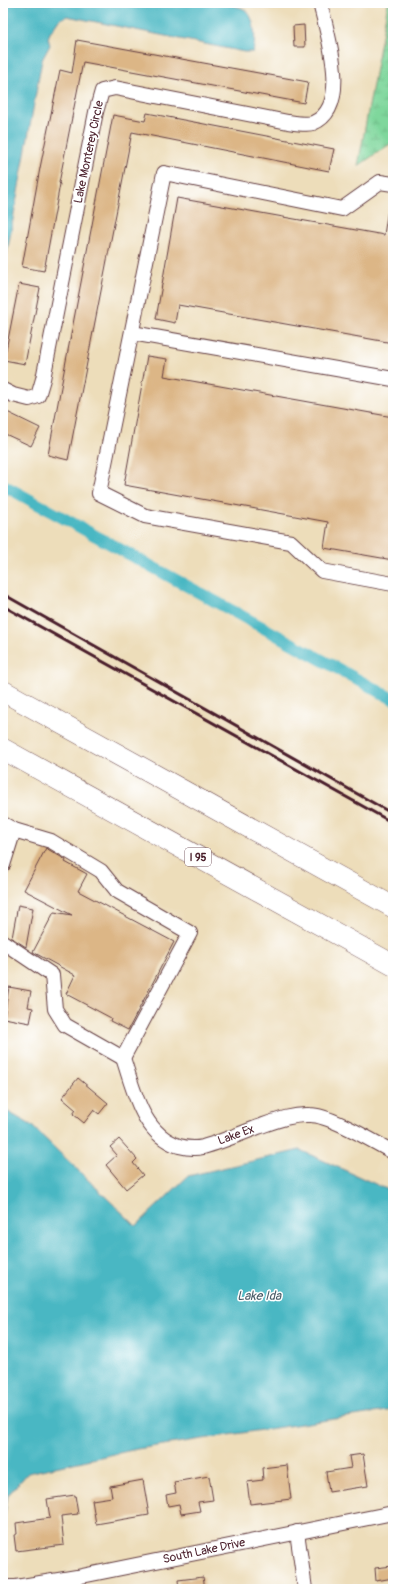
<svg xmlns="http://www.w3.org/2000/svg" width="396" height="1592" font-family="Pangolin,sans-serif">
<defs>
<pattern id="wetland-marsh" width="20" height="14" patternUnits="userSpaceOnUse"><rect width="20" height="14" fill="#7fd79c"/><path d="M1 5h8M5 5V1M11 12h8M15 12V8" fill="none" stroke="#6fb887"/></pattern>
</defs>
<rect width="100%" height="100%" fill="#fff"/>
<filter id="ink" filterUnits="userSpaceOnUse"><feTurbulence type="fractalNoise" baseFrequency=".025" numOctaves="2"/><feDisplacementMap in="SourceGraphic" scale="8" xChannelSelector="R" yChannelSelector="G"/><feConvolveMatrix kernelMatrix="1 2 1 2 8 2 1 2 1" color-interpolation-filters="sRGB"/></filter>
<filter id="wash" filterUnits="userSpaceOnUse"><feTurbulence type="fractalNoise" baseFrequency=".012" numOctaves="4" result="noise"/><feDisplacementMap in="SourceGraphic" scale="16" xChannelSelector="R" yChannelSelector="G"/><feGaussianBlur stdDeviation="0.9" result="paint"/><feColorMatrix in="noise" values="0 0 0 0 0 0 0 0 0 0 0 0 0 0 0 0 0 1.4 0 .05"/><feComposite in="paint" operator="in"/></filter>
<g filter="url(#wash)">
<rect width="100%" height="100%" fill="#edddba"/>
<path fill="url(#wetland-marsh)" stroke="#647b64" d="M 388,3 L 393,3 L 393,142 L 358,166 Z"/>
<g fill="#49b7c3" stroke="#4a6b77">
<path d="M 3,3 L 217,3 C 225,5 234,5 242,8 C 256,14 256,39 253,52 L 244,52 L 67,16 L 59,20 L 50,33 L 48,38 L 50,45 L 42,60 L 3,275 Z"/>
<path d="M 3,1109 L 31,1125 L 136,1226 L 188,1176 L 300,1150 L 393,1192 L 393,1410 L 137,1449 L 28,1473 L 8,1495 L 3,1527 Z"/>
</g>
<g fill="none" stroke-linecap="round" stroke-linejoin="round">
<path stroke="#49b7c3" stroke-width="12" d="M 3,485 L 393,699"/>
</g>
<g id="blocks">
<g fill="#dcb686">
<path d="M 304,25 L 305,47 L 294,47 L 293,26 Z"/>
<path d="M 77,40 L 308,82 L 304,103 L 83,62 L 59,183 L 60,184 L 44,271 L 22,267 L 40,168 L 60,70 L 72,73 Z"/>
<path d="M 147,113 L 334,149 L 329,171 L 132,132 L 68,460 L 48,455 L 113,115 L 145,121 Z"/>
<path d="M 177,198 L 384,235 L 388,209 L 393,210 L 393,343 L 178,305 L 175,323 L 156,319 Z"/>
<path d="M 19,284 L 40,288 L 25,364 L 4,360 Z"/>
<path d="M 147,356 L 167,359 L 164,376 L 393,417 L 393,560 L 324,548 L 328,522 L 124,485 Z"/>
<path d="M 3,410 L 40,428 L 31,446 L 3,433 Z"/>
<path d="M 46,848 L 66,860 L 65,862 L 87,874 L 78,891 L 174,942 L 128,1030 L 110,1021 L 111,1018 L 66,994 L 75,975 L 33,952 L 54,912 L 72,915 L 24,890 Z"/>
<path d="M 18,905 L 33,908 L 26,947 L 12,938 Z"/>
<path d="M 9,987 L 31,991 L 28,1007 L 33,1008 L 30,1023 L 4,1018 Z"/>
<path d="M 78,1078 L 108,1103 L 99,1114 L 94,1110 L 84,1123 L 73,1114 L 76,1110 L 62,1098 Z"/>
<path d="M 119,1139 L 137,1159 L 133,1163 L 143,1175 L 126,1189 L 106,1165 L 117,1155 L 110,1147 Z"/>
<path d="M 363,1454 L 368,1486 L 329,1492 L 326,1472 L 351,1468 L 349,1456 Z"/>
<path d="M 287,1465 L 291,1499 L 250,1504 L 247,1482 L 263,1480 L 262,1468 Z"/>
<path d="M 209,1476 L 213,1500 L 198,1502 L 200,1511 L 181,1514 L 179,1504 L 168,1506 L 166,1495 L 176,1493 L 174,1482 Z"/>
<path d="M 143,1480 L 149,1515 L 96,1524 L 92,1500 L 112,1497 L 110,1486 Z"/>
<path d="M 75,1495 L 78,1514 L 61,1516 L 64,1545 L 16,1551 L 14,1535 L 17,1534 L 16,1523 L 50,1518 L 47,1499 Z"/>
<path d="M 393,1566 L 393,1578 L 376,1581 L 375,1568 Z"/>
<path d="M 203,1577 L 205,1589 L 179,1589 L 178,1580 Z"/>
</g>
</g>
</g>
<g filter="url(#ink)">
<use href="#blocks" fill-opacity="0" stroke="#623c40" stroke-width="1"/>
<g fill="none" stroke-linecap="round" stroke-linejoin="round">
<g stroke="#623c40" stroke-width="16">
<g id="minor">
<path d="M 393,184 L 380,182 L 342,209 L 164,173 L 99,493 L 145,516 L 291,542 L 322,571 L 393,584"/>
<path d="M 132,333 L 393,379"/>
<path d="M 3,390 L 13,395 L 29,399 L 38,396 L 43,379 L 96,112 L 102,91 L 115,88 L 288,122 C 295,123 307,125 313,123 C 352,107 327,33 320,3"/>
<path d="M 3,824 L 14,830 L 3,865"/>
<path d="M 14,830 L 51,841 L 101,871 L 117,891 L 190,933 L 123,1058"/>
<path d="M 3,942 L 52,975 L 55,1009 L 65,1025 L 123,1058"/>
<path d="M 123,1058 C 134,1090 142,1134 179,1146 C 187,1148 195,1149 203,1147 C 221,1142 240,1134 258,1127 C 275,1121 292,1114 310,1115 C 330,1115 374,1142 393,1152"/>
<path d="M 297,1532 L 305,1589"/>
<path d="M 3,1587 L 16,1587 L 77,1577 L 393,1513"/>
</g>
</g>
<g stroke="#623c40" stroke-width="22">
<g id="highway">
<path d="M 3,691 L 393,907"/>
<path d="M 3,749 L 393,965"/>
</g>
</g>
<use href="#minor" stroke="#fff" stroke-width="14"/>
<use href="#highway" stroke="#fff" stroke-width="21"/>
<g stroke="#4a1f2b" stroke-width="3">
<path d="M 3,594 L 393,814"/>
<path d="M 3,606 L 393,823"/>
</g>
</g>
</g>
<g text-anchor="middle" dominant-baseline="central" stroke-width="3" stroke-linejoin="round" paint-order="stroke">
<rect fill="#fff" stroke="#80626b" stroke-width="1" x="185" y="848" width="26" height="18" rx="3"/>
<g font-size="11" font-weight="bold" fill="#4a1f2b">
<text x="198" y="857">I 95</text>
</g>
<g font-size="12" fill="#4a1f2b" stroke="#fff">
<text transform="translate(89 152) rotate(-78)">Lake Monterey Circle</text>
<text transform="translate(236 1135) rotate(-20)">Lake Ex</text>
<text transform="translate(204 1551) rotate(-12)">South Lake Drive</text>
</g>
<g font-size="13" font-style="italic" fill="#4a5c68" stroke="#fff">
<text x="259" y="1296">Lake Ida</text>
</g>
</g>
<rect width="396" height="1592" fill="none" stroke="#fff" stroke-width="16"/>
</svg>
